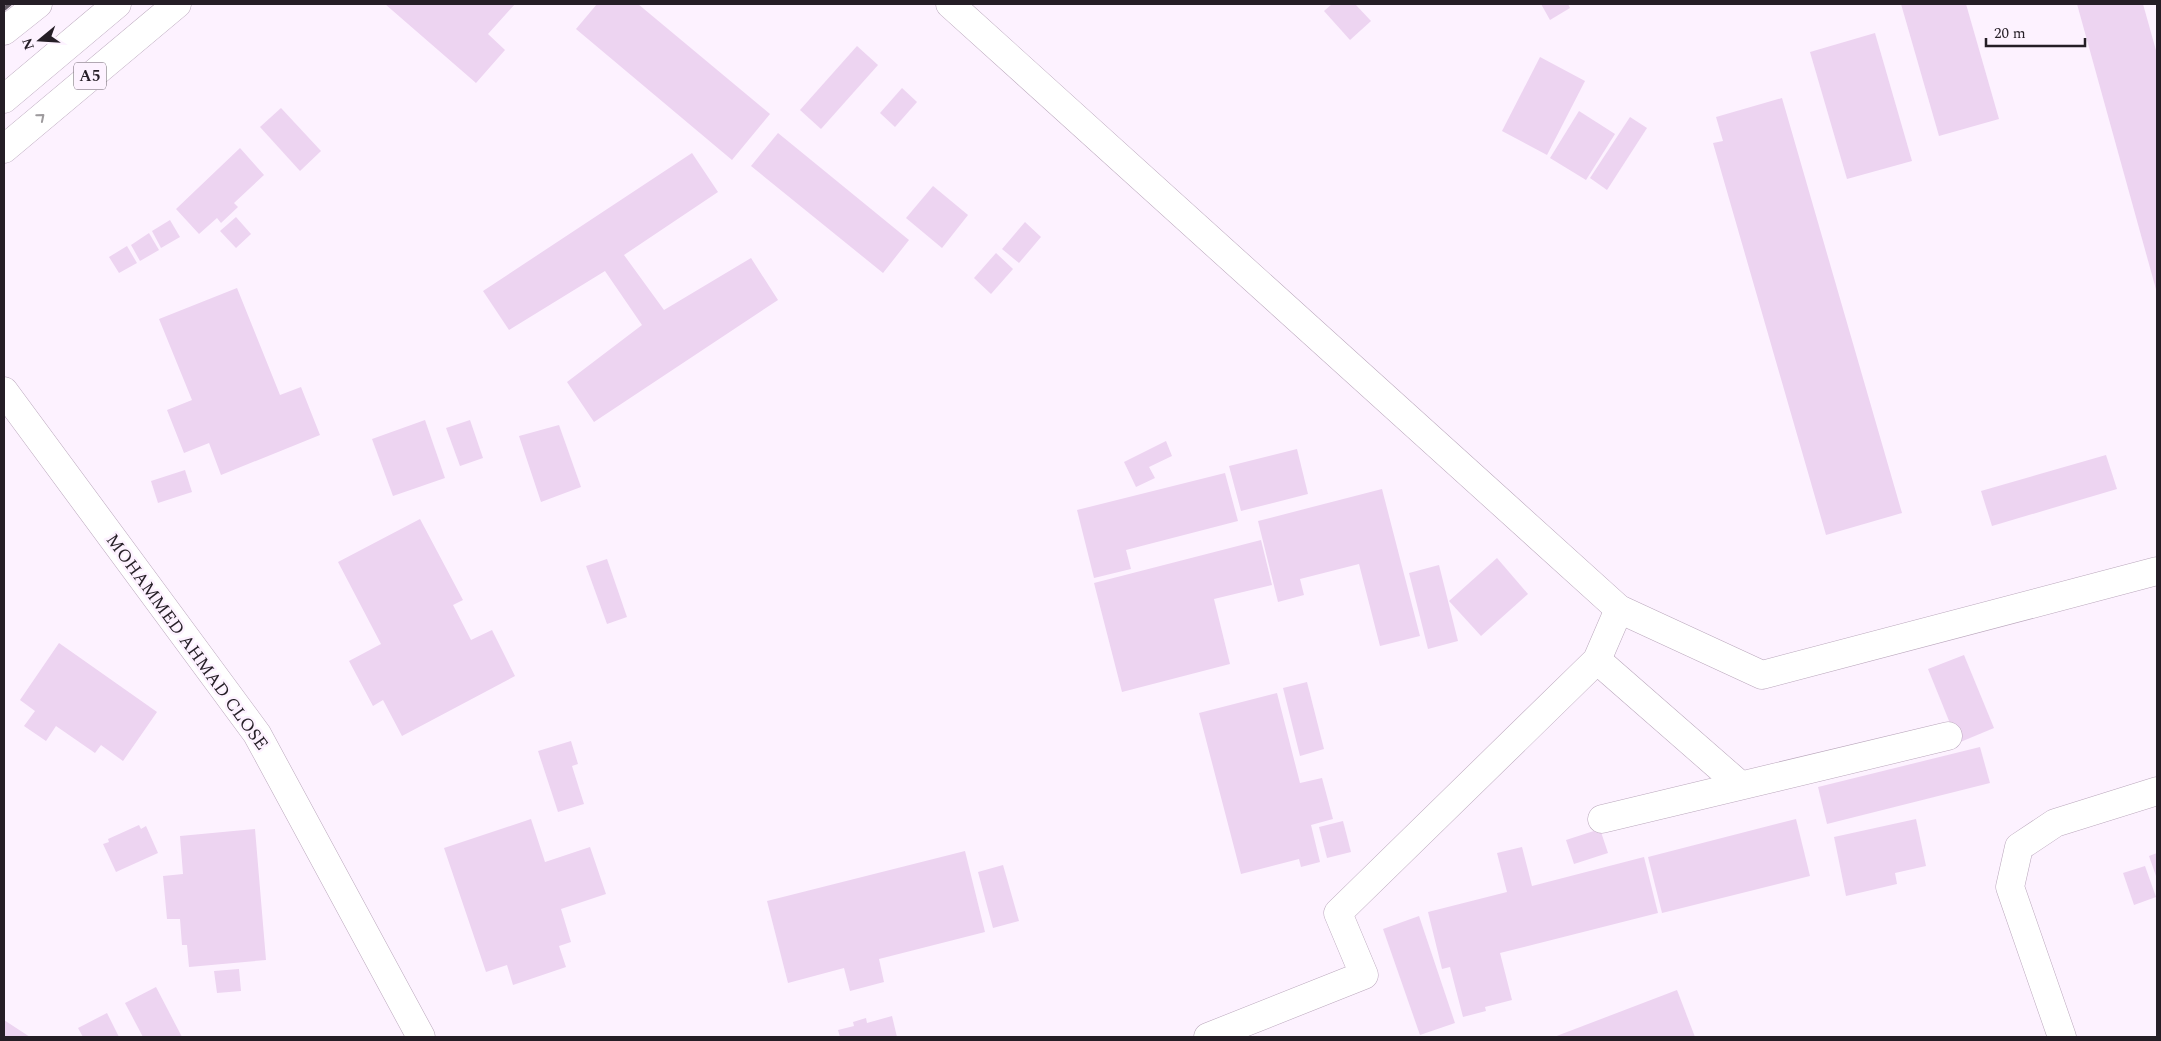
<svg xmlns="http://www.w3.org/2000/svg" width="2161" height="1041" font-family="Spectral,serif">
<rect width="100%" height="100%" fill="#fdf2ff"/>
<g fill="#edd4f1">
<path d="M 385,4 L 515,4 L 488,34 L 505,50 L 476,83 Z"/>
<path d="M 597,4 L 638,4 L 770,114 L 732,160 L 576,29 Z"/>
<path d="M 1332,4 L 1355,4 L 1371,21 L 1350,40 L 1324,11 Z"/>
<path d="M 1541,4 L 1568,4 L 1570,8 L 1550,20 Z"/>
<path d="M 1901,4 L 1966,4 L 1999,119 L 1939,136 Z"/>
<path d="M 2077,4 L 2143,4 L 2157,54 L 2157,293 Z"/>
<path d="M 1875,33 L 1912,161 L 1847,179 L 1810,52 Z"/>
<path d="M 857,46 L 878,65 L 821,129 L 800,110 Z"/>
<path d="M 1540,57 L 1585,81 L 1547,155 L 1502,131 Z"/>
<path d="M 902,88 L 917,102 L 895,127 L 880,113 Z"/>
<path d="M 1782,98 L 1902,513 L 1826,535 L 1713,143 L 1723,141 L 1716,117 Z"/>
<path d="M 281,108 L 321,151 L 300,171 L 260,127 Z"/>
<path d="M 1579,111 L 1615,134 L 1586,180 L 1550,158 Z"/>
<path d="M 1630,117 L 1647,128 L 1607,190 L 1590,178 Z"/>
<path d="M 778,133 L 909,240 L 883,273 L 751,166 Z"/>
<path d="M 240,148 L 264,175 L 234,203 L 238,207 L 221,223 L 217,218 L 199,234 L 176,209 Z"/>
<path d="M 692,153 L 718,192 L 624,255 L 664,310 L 751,258 L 778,300 L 594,422 L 567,382 L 642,325 L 605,271 L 509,330 L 483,291 Z"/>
<path d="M 933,186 L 968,215 L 942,248 L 906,218 Z"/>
<path d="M 236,217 L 251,234 L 236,248 L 220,231 Z"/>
<path d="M 170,220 L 180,237 L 161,248 L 152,231 Z"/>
<path d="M 1025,222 L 1041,237 L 1019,263 L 1002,249 Z"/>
<path d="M 149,233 L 159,250 L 140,261 L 131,245 Z"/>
<path d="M 127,246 L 137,263 L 119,273 L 109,257 Z"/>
<path d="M 996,253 L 1013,269 L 991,294 L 974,278 Z"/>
<path d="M 237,288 L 280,395 L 301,387 L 320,435 L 221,475 L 209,443 L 184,453 L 167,410 L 192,400 L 159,319 Z"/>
<path d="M 425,420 L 445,478 L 393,496 L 372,439 Z"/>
<path d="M 470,420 L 483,458 L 460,466 L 446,428 Z"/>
<path d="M 559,425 L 581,487 L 541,502 L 519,436 Z"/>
<path d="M 1166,441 L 1172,456 L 1149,467 L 1155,478 L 1136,487 L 1124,462 Z"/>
<path d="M 1297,449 L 1308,494 L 1241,511 L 1229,466 Z"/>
<path d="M 2106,455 L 2117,489 L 1992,526 L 1981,491 Z"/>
<path d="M 185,470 L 192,492 L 158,503 L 151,481 Z"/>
<path d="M 1225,473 L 1238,521 L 1126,550 L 1131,569 L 1094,578 L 1077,510 Z"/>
<path d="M 1382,489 L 1420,636 L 1380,646 L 1359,564 L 1300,579 L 1304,595 L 1278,602 L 1258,521 Z"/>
<path d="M 420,519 L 463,600 L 453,605 L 471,640 L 492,630 L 515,676 L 402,736 L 383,700 L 373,706 L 349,661 L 381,644 L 338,562 Z"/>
<path d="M 1261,540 L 1272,585 L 1214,599 L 1230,664 L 1122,692 L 1094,583 Z"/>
<path d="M 1497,558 L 1528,594 L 1481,636 L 1449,601 Z"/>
<path d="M 607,559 L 627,617 L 607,624 L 586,566 Z"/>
<path d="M 1439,565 L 1458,641 L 1428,649 L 1409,573 Z"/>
<path d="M 59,643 L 157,712 L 123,761 L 101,745 L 95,753 L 56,726 L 46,741 L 24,726 L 35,711 L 20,700 Z"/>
<path d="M 1964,655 L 1994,728 L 1958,743 L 1928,669 Z"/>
<path d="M 1307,682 L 1324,749 L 1300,756 L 1283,688 Z"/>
<path d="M 1277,693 L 1300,783 L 1322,778 L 1333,819 L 1311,825 L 1320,862 L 1301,867 L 1299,859 L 1241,874 L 1199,713 Z"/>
<path d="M 571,741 L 578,764 L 572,766 L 584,804 L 558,812 L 538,751 Z"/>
<path d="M 1980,747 L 1990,783 L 1827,824 L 1818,787 Z"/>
<path d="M 531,819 L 545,862 L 590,847 L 606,894 L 561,909 L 571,942 L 559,946 L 566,967 L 513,985 L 507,965 L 486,972 L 444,848 Z"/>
<path d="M 1796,819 L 1810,876 L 1662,913 L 1648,857 Z"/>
<path d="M 1916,819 L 1926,866 L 1895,873 L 1897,884 L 1846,896 L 1834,837 Z"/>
<path d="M 1343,821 L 1351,852 L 1327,858 L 1319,827 Z"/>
<path d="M 139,825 L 141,829 L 146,826 L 158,853 L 116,872 L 103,844 L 109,842 L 108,839 Z"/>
<path d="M 255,829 L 266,960 L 189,967 L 187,945 L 182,945 L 180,919 L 167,919 L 163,876 L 183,874 L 180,836 Z"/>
<path d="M 1600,829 L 1608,853 L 1574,864 L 1566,840 Z"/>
<path d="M 1522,847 L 1532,886 L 1644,857 L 1658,913 L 1500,953 L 1512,1000 L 1485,1007 L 1486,1011 L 1463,1017 L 1450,967 L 1442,969 L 1428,912 L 1507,892 L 1497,853 Z"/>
<path d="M 965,851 L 985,932 L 879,959 L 884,982 L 850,991 L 844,968 L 788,983 L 767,901 Z"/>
<path d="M 2157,853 L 2157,879 L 2149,856 Z"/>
<path d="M 1003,865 L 1019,921 L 993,928 L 978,872 Z"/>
<path d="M 2145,866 L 2156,897 L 2134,905 L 2123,873 Z"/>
<path d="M 1419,916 L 1455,1023 L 1420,1035 L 1383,929 Z"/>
<path d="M 239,969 L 241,991 L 217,993 L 214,971 Z"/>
<path d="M 156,987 L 182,1037 L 143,1037 L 125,1003 Z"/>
<path d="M 1677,990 L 1695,1037 L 1554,1037 Z"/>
<path d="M 107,1013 L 119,1037 L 83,1037 L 78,1028 Z"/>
<path d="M 892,1016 L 897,1037 L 840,1037 L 838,1030 L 854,1026 L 853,1022 L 866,1018 L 867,1023 Z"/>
<path d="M 4,1020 L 30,1037 L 4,1037 Z"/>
</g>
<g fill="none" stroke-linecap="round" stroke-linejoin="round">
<g stroke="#baa7bc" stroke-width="29">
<g id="minor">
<path d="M 950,4 L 1619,609 L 1762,675 L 2157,571"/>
<path d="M 4,99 L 117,4"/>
<path d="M 4,391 L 257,734 L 421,1037"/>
<path d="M 1597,660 L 1740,785"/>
<path d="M 1602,819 L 1948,736"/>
<path d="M 1208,1037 L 1364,975 L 1338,913 L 1597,660 L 1619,609"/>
<path d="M 2062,1037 L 2010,887 L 2019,847 L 2055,823 L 2157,791"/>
</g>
</g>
<g stroke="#baa7bc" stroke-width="29">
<g id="highway">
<path d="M 4,31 L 38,4"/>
<path d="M 4,149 L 177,4"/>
</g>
</g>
<use href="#minor" stroke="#fff" stroke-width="28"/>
<use href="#highway" stroke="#fff" stroke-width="28"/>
<path stroke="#655d67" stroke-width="4" d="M 4,9 L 10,4"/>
</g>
<defs><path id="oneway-chevron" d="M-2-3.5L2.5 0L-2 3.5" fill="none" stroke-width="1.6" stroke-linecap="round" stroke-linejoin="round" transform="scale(1.25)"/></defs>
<use stroke="#9d9a9d" href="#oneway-chevron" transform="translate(41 117) rotate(-40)"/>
<g text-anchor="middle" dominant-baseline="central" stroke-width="5" stroke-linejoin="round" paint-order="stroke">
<rect fill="#fdf2ff" stroke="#665e67" stroke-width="1" x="74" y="62.5" width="32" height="27" rx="4"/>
<g font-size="16" font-weight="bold" fill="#251e26">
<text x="90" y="76">A5</text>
</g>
<g font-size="18" fill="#251e26" stroke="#fdf2ff">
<text transform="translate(187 642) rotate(54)">MOHAMMED AHMAD CLOSE</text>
</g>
</g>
<rect width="2161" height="1041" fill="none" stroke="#251e26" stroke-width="10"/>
<g transform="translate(40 40) rotate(252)" stroke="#fdf2ff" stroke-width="4" paint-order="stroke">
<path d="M0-4L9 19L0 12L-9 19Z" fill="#251e26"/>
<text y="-8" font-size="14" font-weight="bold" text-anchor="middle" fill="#251e26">N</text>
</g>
<path d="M1986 38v8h99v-8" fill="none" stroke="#251e26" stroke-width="2.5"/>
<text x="1994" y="38" font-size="15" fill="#251e26" stroke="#fdf2ff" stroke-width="4" paint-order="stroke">20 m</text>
</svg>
